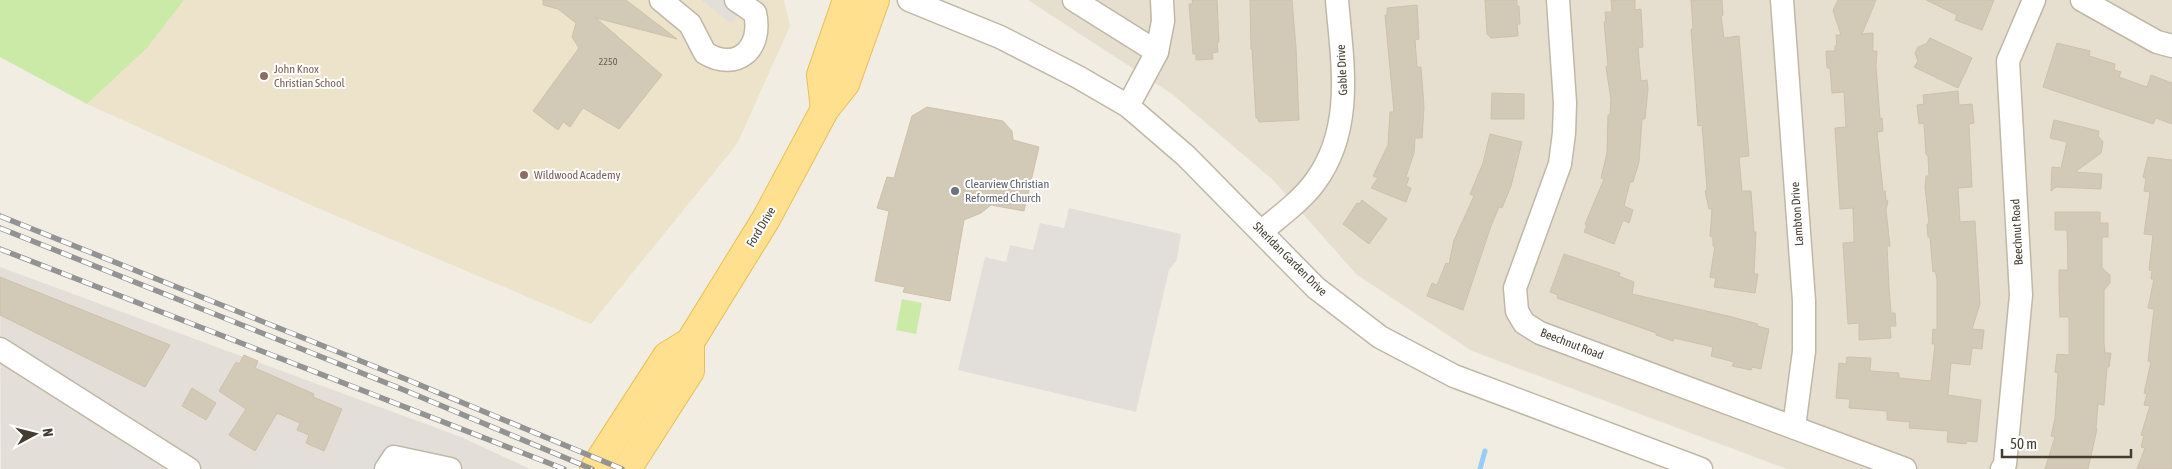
<svg xmlns="http://www.w3.org/2000/svg" width="2172" height="469" font-family="'Asap Condensed',sans-serif">
<rect width="100%" height="100%" fill="#f2ede2"/>
<path fill="#e6dfcf" d="M 1028,0 L 2172,0 L 2172,469 L 1787,469 L 1472,351 L 1356,274 L 1273,180 L 1172,94 Z"/>
<path fill="#e3ded7" d="M 0,267 L 461,437 L 530,469 L 1,469 Z"/>
<path fill="#ece3ca" d="M 184,0 L 784,0 L 790,26 L 737,144 L 591,324 L 313,206 L 87,104 L 147,48 Z"/>
<g fill="#cbe9a7">
<path d="M 0,0 L 184,0 L 147,48 L 87,104 L 0,57 Z"/>
<path d="M 902,299 L 922,303 L 916,334 L 896,330 Z"/>
</g>
<g fill="#e2dfdb">
<path d="M 701,0 L 750,0 L 731,23 Z"/>
<path d="M 1069,208 L 1181,234 L 1177,260 L 1169,270 L 1136,412 L 958,370 L 985,257 L 1006,262 L 1010,245 L 1033,250 L 1040,223 L 1064,228 Z"/>
<path d="M 363,414 L 458,459 L 447,469 L 330,469 Z"/>
<path d="M 277,432 L 323,463 L 318,469 L 251,469 Z"/>
<path d="M 131,450 L 157,469 L 113,469 Z"/>
</g>
<g fill="none" stroke-linecap="round" stroke-linejoin="round">
<path stroke="#99cdf3" stroke-width="5" d="M 1480,469 L 1485,451"/>
</g>
<g fill="#d3c9b7" stroke="#cfc1aa">
<path d="M 543,0 L 626,0 L 677,39 L 596,18 L 662,75 L 619,129 L 583,108 L 570,127 L 563,122 L 558,130 L 533,111 L 579,48 L 572,37 L 576,23 L 558,9 L 543,5 Z"/>
<path d="M 1192,0 L 1217,0 L 1219,42 L 1217,43 L 1218,52 L 1212,53 L 1213,59 L 1196,60 L 1196,54 L 1193,54 L 1189,4 L 1193,4 Z"/>
<path d="M 1250,0 L 1292,0 L 1296,48 L 1299,120 L 1259,122 L 1258,118 L 1256,118 L 1252,49 L 1251,49 Z"/>
<path d="M 1485,0 L 1517,0 L 1517,6 L 1519,6 L 1520,24 L 1517,24 L 1518,36 L 1491,38 L 1487,34 Z"/>
<path d="M 1611,0 L 1635,0 L 1635,10 L 1641,9 L 1643,47 L 1638,48 L 1641,81 L 1647,80 L 1648,89 L 1645,119 L 1642,119 L 1639,162 L 1633,182 L 1630,182 L 1624,206 L 1633,210 L 1629,223 L 1623,220 L 1614,244 L 1584,232 L 1587,225 L 1585,224 L 1604,179 L 1601,178 L 1607,153 L 1608,115 L 1610,115 L 1611,100 L 1606,67 L 1608,66 L 1604,22 L 1606,22 L 1605,12 L 1612,12 Z"/>
<path d="M 1691,0 L 1722,0 L 1723,15 L 1721,17 L 1724,38 L 1739,36 L 1749,156 L 1739,157 L 1742,191 L 1751,191 L 1754,232 L 1756,232 L 1754,274 L 1758,274 L 1755,293 L 1714,287 L 1716,278 L 1710,277 L 1715,246 L 1713,246 L 1713,238 L 1710,236 L 1712,209 L 1709,209 L 1705,191 L 1707,189 L 1702,125 L 1698,126 L 1691,29 L 1693,29 Z"/>
<path d="M 1838,0 L 1876,0 L 1862,34 L 1873,33 L 1873,51 L 1877,51 L 1876,66 L 1880,119 L 1882,118 L 1883,131 L 1877,132 L 1883,191 L 1885,191 L 1886,200 L 1888,201 L 1886,210 L 1890,246 L 1887,246 L 1889,287 L 1891,313 L 1895,313 L 1896,326 L 1890,326 L 1891,338 L 1859,340 L 1859,323 L 1848,324 L 1843,243 L 1854,242 L 1853,208 L 1840,209 L 1835,128 L 1846,127 L 1844,92 L 1832,93 L 1830,68 L 1827,68 L 1826,51 L 1835,51 L 1835,46 L 1837,46 L 1836,35 L 1841,35 L 1833,10 Z"/>
<path d="M 1926,0 L 1994,0 L 1982,30 L 1955,20 L 1957,15 Z"/>
<path d="M 1417,5 L 1419,39 L 1415,40 L 1417,67 L 1421,67 L 1424,107 L 1422,138 L 1415,138 L 1414,153 L 1406,177 L 1409,178 L 1406,186 L 1411,188 L 1406,202 L 1371,188 L 1378,178 L 1373,176 L 1388,145 L 1390,112 L 1394,112 L 1385,15 L 1387,15 L 1387,8 Z"/>
<path d="M 1930,38 L 1972,58 L 1958,88 L 1914,67 L 1918,61 L 1915,53 L 1918,47 L 1926,44 Z"/>
<path d="M 2057,43 L 2090,51 L 2089,56 L 2115,64 L 2114,70 L 2121,72 L 2119,77 L 2147,87 L 2151,75 L 2172,83 L 2172,124 L 2156,118 L 2153,124 L 2043,87 Z"/>
<path d="M 1958,91 L 1959,105 L 1972,104 L 1974,123 L 1969,124 L 1972,187 L 1958,188 L 1960,222 L 1975,221 L 1980,304 L 1972,329 L 1984,330 L 1982,349 L 1972,348 L 1970,365 L 1951,363 L 1948,395 L 1981,400 L 1977,442 L 1967,441 L 1966,444 L 1947,442 L 1948,431 L 1909,428 L 1910,422 L 1887,420 L 1887,411 L 1849,408 L 1850,399 L 1836,398 L 1839,363 L 1846,364 L 1847,357 L 1871,358 L 1870,371 L 1899,373 L 1899,378 L 1931,381 L 1935,344 L 1932,344 L 1933,329 L 1937,330 L 1937,279 L 1935,271 L 1933,272 L 1930,237 L 1928,237 L 1927,224 L 1929,224 L 1925,187 L 1926,176 L 1929,176 L 1928,156 L 1926,154 L 1924,123 L 1919,124 L 1917,105 L 1924,104 L 1923,95 Z"/>
<path d="M 1492,93 L 1524,94 L 1524,119 L 1491,119 Z"/>
<path d="M 927,107 L 1003,121 L 1012,131 L 1013,140 L 1039,147 L 1024,211 L 991,205 L 981,213 L 964,220 L 950,301 L 903,292 L 905,287 L 875,281 L 889,211 L 877,208 L 887,177 L 894,178 L 912,116 Z"/>
<path d="M 2054,120 L 2099,131 L 2098,136 L 2103,142 L 2101,153 L 2075,172 L 2102,174 L 2101,189 L 2056,187 L 2051,191 L 2052,167 L 2061,168 L 2067,142 L 2050,138 Z"/>
<path d="M 1490,134 L 1522,142 L 1511,186 L 1502,208 L 1499,207 L 1491,226 L 1463,310 L 1427,296 L 1432,283 L 1437,285 L 1446,263 L 1449,264 L 1454,240 L 1474,196 L 1470,194 L 1483,163 Z"/>
<path d="M 2148,157 L 2172,160 L 2172,469 L 2137,469 L 2145,448 L 2141,447 L 2144,436 L 2141,435 L 2150,406 L 2144,405 L 2147,394 L 2144,393 L 2151,362 L 2148,361 L 2154,309 L 2148,308 L 2154,279 L 2151,279 L 2152,271 L 2149,270 L 2153,235 L 2144,234 L 2150,192 L 2144,191 L 2146,179 L 2143,177 Z"/>
<path d="M 1362,200 L 1387,219 L 1369,244 L 1343,224 L 1357,203 L 1359,204 Z"/>
<path d="M 2055,212 L 2100,212 L 2100,223 L 2108,223 L 2108,237 L 2102,237 L 2102,268 L 2110,275 L 2110,283 L 2104,290 L 2104,343 L 2105,353 L 2111,353 L 2109,367 L 2107,367 L 2104,405 L 2098,404 L 2096,428 L 2097,429 L 2088,469 L 2045,469 L 2055,437 L 2051,436 L 2055,419 L 2058,373 L 2055,372 L 2057,354 L 2069,355 L 2069,317 L 2060,317 L 2059,288 L 2059,270 L 2068,270 L 2067,230 L 2055,230 Z"/>
<path d="M 1564,254 L 1620,273 L 1619,276 L 1634,282 L 1632,294 L 1728,316 L 1758,324 L 1757,326 L 1769,329 L 1761,369 L 1752,367 L 1751,370 L 1732,366 L 1734,362 L 1711,356 L 1713,347 L 1674,338 L 1673,341 L 1656,335 L 1656,333 L 1557,298 L 1558,295 L 1550,292 Z"/>
<path d="M 0,277 L 170,345 L 145,387 L 0,315 Z"/>
<path d="M 244,355 L 258,361 L 255,368 L 314,394 L 313,397 L 342,409 L 324,451 L 306,443 L 309,435 L 297,430 L 300,423 L 277,413 L 255,451 L 229,435 L 246,409 L 219,391 L 236,362 L 239,364 Z"/>
<path d="M 192,388 L 216,403 L 206,420 L 182,406 Z"/>
</g>
<g fill="none" stroke-linecap="round" stroke-linejoin="round">
<g stroke="#c0b8a7" stroke-width="25">
<g id="minor">
<path d="M 661,0 L 690,24 L 705,53 C 737,72 763,49 755,13 L 736,0"/>
<path d="M 909,0 L 1000,37 L 1078,77 L 1128,106 L 1186,156 L 1316,288 L 1380,337 L 1454,376 L 1701,469"/>
<path d="M 1074,0 L 1157,52 L 1163,21 L 1162,0"/>
<path d="M 1558,0 L 1565,103 L 1564,133 L 1560,164 L 1515,288 L 1517,311 L 1524,323 L 1540,333 L 1905,469"/>
<path d="M 1782,0 L 1804,301 L 1804,351 L 1794,427"/>
<path d="M 2082,0 L 2157,42 L 2172,46"/>
<path d="M 1128,106 L 1157,52"/>
<path d="M 1262,231 C 1280,216 1301,201 1315,182 C 1355,128 1342,61 1337,0"/>
<path d="M 0,349 L 189,469"/>
<path d="M 386,469 L 394,457 L 450,469"/>
<path d="M 2002,469 L 2005,464 L 2021,295 L 2008,61 L 2034,0"/>
</g>
</g>
<g stroke="#e9c058" stroke-width="30">
<g id="major">
<path d="M 825,109 L 821,75 L 847,0"/>
<path d="M 594,469 L 667,356 L 690,342 L 766,219 L 825,109 L 845,84 L 875,0"/>
<path d="M 627,469 L 690,371 L 690,342"/>
</g>
</g>
<use href="#minor" stroke="#fff" stroke-width="22"/>
<use href="#major" stroke="#ffe08e" stroke-width="28"/>
<g stroke="#939393" stroke-width="5.5">
<g id="rail">
<path d="M 0,216 L 408,380 L 622,469"/>
<path d="M 0,228 L 404,390 L 592,469"/>
<path d="M 0,249 L 564,469"/>
</g>
</g>
<use href="#rail" stroke="#fff" stroke-width="4" stroke-dasharray="11" stroke-linecap="butt"/>
</g>
<g fill="#8d6e63" stroke="#fff" stroke-width="2">
<circle cx="264" cy="76" r="5"/>
<circle cx="524" cy="175" r="5"/>
</g>
<circle fill="#6b7280" stroke="#fff" stroke-width="2" cx="955" cy="191" r="5"/>
<g text-anchor="middle" dominant-baseline="central" stroke-width="4" stroke-linejoin="round" paint-order="stroke">
<g font-size="10" fill="#676053">
<text x="608" y="61">2250</text>
</g>
<g font-size="12" fill="#785e54" stroke="#fff" text-anchor="start">
<text x="274" y="69">John Knox<tspan x="274" dy="14">Christian School</tspan></text>
<text x="534" y="175">Wildwood Academy</text>
</g>
<g font-size="12" fill="#433d32" stroke="#fff">
<text transform="translate(1342 70) rotate(-93)">Gable Drive</text>
<text transform="translate(1797 214) rotate(-94)">Lambton Drive</text>
<text transform="translate(761 227) rotate(-59)">Ford Drive</text>
<text transform="translate(2017 232) rotate(-93)">Beechnut Road</text>
<text transform="translate(1290 259) rotate(45)">Sheridan Garden Drive</text>
<text transform="translate(1572 344) rotate(21)">Beechnut Road</text>
</g>
<g font-size="12" fill="#5b616d" stroke="#fff" text-anchor="start">
<text x="965" y="184">Clearview Christian<tspan x="965" dy="14">Reformed Church</tspan></text>
</g>
</g>
<g transform="translate(35 434) rotate(83)" stroke="#ffffff" stroke-width="4" paint-order="stroke">
<path d="M0-4L9 19L0 12L-9 19Z" fill="#433d32"/>
<text y="-8" font-size="14" font-weight="bold" text-anchor="middle" fill="#433d32">N</text>
</g>
<path d="M2002 449v8h129v-8" fill="none" stroke="#433d32" stroke-width="2.5"/>
<text x="2010" y="449" font-size="15" fill="#433d32" stroke="#ffffff" stroke-width="4" paint-order="stroke">50 m</text>
</svg>
